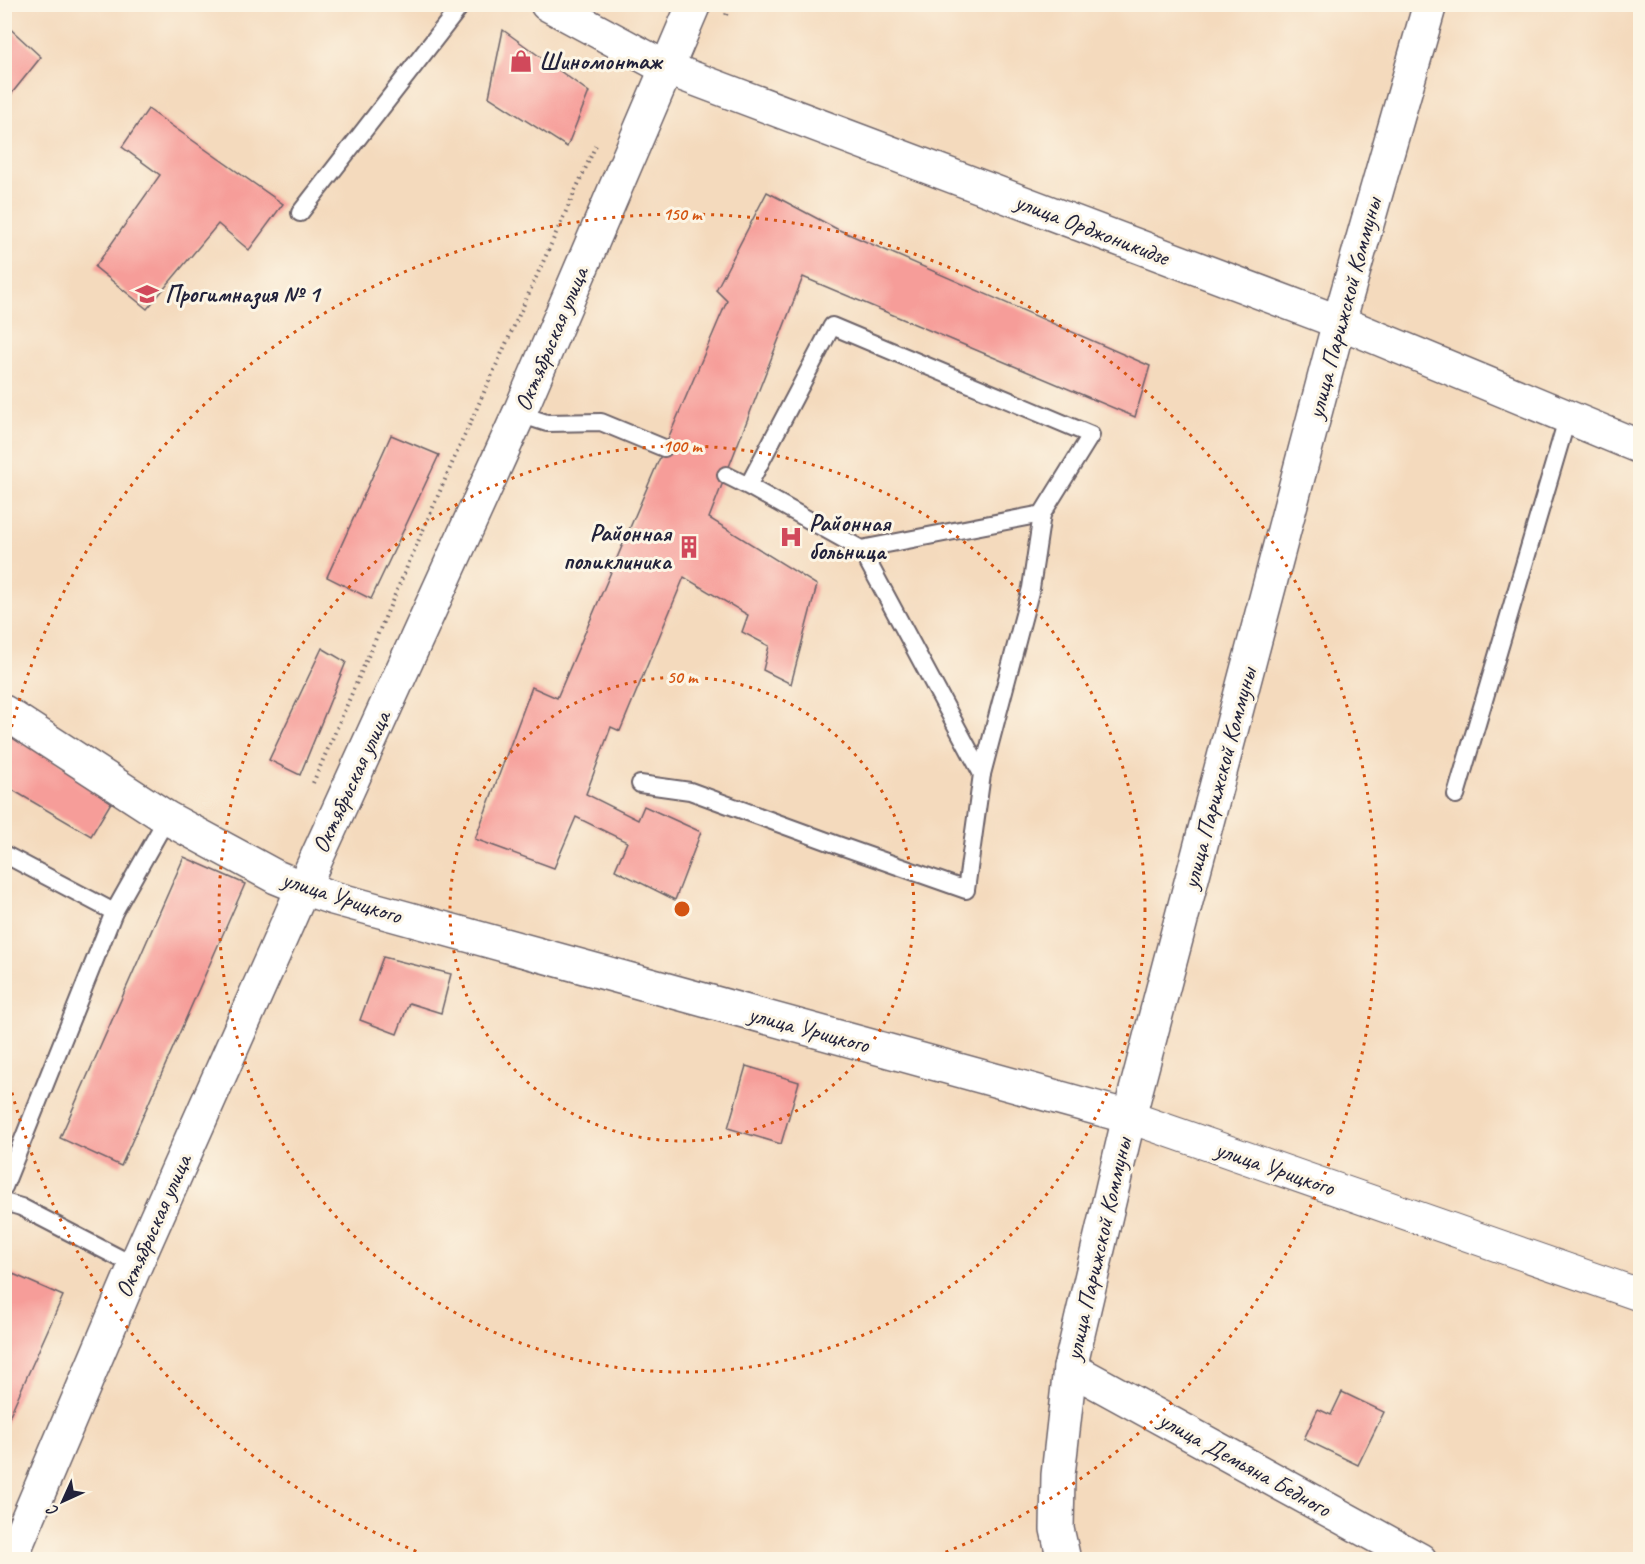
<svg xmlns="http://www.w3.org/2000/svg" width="1645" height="1564" font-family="Caveat,sans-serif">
<rect width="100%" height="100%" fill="#fcf5e5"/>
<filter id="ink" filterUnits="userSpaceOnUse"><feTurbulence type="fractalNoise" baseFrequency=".0167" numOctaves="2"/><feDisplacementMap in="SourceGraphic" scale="12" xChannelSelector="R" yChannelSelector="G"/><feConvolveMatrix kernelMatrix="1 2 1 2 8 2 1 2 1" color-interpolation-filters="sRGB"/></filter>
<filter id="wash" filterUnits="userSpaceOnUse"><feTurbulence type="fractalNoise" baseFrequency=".008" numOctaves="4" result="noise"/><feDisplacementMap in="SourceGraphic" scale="24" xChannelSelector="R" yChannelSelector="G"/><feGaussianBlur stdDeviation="1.35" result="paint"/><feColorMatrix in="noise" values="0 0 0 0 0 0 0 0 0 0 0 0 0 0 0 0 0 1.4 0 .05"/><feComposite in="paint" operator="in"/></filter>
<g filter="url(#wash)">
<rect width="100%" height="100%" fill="#f4dabd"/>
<g id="blocks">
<g fill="#f69d99">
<path d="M 4,23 L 41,57 L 4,103 Z"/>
<path d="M 503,30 L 589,92 L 567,147 L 489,97 Z"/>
<path d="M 148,109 L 283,204 L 249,250 L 218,224 L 147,309 L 95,267 L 160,175 L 122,147 Z"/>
<path d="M 767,192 L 837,229 L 1150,366 L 1135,417 L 803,277 L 709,518 L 817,585 L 791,684 L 763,670 L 769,646 L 742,632 L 748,615 L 684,577 L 620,731 L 611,727 L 586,794 L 638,820 L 644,806 L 701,832 L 675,900 L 615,870 L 627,842 L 576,817 L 554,868 L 475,839 L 532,687 L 557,698 L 727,301 L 716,290 Z"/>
<path d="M 391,435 L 439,455 L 371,599 L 327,577 Z"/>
<path d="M 322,648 L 346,662 L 300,775 L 269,760 Z"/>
<path d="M 4,729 L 115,796 L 91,836 L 4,785 Z"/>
<path d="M 184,857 L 245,884 L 121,1166 L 60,1138 Z"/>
<path d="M 383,957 L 451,974 L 441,1013 L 409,1003 L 397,1034 L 360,1020 Z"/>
<path d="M 746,1066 L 799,1082 L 781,1144 L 728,1128 Z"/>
<path d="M 4,1270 L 63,1296 L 4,1428 Z"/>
<path d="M 1342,1392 L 1384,1412 L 1358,1465 L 1304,1439 L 1318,1409 L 1331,1415 Z"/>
</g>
</g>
</g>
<g filter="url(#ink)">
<use href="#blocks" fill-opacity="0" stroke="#6c6268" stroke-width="1.5"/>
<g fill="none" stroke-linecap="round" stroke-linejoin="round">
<g stroke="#6c6268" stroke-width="20">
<g id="lane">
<path d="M 300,213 L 462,4"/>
<path d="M 519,414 L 547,423 L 601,422 L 664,448"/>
<path d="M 726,475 L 748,486 L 861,549 L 1042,514 L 1091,435 L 832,326 L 748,486"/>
<path d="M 861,549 L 982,774"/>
<path d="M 640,784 L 690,791 L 835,844 L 966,890 L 982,774 L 1031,588 L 1042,514"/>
<path d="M 1456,795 L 1568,416"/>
<path d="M 4,854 L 114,912"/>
<path d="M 4,1187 L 114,912 L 167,818"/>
<path d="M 4,1202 L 21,1207 L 135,1266"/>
</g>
</g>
<g stroke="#6c6268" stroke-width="34">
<path id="street" d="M 1129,1117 L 1640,1295"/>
</g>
<g stroke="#6c6268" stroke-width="36">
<g id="secondary">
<path d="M 547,4 L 666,68 L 1339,322 L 1640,447"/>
<path d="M 4,712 L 167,818 L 276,877 L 303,888 L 333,898 L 1129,1117"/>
<path d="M 1070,1368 L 1420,1560"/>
<path d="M 10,1560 L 135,1266 L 303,888 L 519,414 L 694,4"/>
<path d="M 1064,1560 L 1057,1529 L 1058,1475 L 1070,1368 L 1129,1117 L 1339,322 L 1430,4"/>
</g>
</g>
<g stroke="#6c6268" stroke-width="4" stroke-dasharray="1.5 4.5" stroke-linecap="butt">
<path d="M 726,15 L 730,4"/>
<path d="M 313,783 L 457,452 L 596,145"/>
</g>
<use href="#lane" stroke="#fff" stroke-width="16"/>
<use href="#street" stroke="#fff" stroke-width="32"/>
<use href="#secondary" stroke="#fff" stroke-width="33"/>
</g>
</g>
<g fill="none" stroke="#d45411" stroke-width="3" stroke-dasharray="3 6">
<circle cx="682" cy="909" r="232"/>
<circle cx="682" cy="909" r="463"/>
<path d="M433 1558A695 695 0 0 1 5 1065M5 753A695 695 0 1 1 931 1558"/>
</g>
<defs>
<g id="shop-bare" transform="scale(1.8)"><path d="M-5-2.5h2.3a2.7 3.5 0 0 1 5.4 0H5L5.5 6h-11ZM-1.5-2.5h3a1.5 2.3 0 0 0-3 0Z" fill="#d1495b" stroke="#fcf5e5" stroke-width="2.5" paint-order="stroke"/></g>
<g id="school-bare" transform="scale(1.8)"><path d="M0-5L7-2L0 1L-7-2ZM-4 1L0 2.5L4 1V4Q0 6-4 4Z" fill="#d1495b" stroke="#fcf5e5" stroke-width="2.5" paint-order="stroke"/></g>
<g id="hospital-bare" transform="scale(1.8)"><path d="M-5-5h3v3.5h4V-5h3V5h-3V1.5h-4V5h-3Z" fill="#d1495b" stroke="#fcf5e5" stroke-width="2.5" paint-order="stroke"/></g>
<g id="building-bare" transform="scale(1.8)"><path d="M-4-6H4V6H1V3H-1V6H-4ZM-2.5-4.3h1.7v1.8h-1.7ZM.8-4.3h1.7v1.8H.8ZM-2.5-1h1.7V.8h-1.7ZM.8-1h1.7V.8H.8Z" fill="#d1495b" stroke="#fcf5e5" stroke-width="2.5" paint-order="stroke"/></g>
</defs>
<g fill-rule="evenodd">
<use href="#shop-bare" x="521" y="61"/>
<use href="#school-bare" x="147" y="294"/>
<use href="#hospital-bare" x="791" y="537"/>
<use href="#building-bare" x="689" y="547"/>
</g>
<g text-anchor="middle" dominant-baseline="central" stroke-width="6" stroke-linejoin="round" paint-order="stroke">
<g font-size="24" font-weight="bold" fill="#22223b" stroke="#fcf5e5" text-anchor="start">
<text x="539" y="61">Шиномонтаж</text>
<text x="165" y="294">Прогимназия № 1</text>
<text x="809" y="523">Районная<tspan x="809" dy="28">больница</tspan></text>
<text x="671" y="533" text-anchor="end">Районная<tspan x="671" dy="28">поликлиника</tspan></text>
</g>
<g font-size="24" fill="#22223b" stroke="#fcf5e5">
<text transform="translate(1092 229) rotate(21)">улица Орджоникидзе</text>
<text transform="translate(1344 308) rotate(-75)">улица Парижской Коммуны</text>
<text transform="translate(551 339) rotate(-67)">Октябрьская улица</text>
<text transform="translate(1219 778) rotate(-75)">улица Парижской Коммуны</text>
<text transform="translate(351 782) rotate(-65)">Октябрьская улица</text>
<text transform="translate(342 897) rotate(18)">улица Урицкого</text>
<text transform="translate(809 1029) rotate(15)">улица Урицкого</text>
<text transform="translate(1275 1168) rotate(19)">улица Урицкого</text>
<text transform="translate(153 1226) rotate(-66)">Октябрьская улица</text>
<text transform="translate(1098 1249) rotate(-77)">улица Парижской Коммуны</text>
<text transform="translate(1245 1464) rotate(29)">улица Демьяна Бедного</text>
</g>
</g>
<circle cx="682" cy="909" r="9" fill="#d45411" stroke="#fcf5e5" stroke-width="3"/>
<g font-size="18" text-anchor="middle" font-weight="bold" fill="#d45411" stroke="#fcf5e5" stroke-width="6" stroke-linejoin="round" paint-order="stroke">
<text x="682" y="220">150 m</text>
<text x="682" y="452">100 m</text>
<text x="682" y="683">50 m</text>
</g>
<rect width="1645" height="1564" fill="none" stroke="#fcf5e5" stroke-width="24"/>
<g transform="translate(63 1501) rotate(225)" stroke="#fcf5e5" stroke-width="4.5" paint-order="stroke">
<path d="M0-4.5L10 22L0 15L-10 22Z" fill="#22223b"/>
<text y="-9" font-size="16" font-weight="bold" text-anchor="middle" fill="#22223b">С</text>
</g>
</svg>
